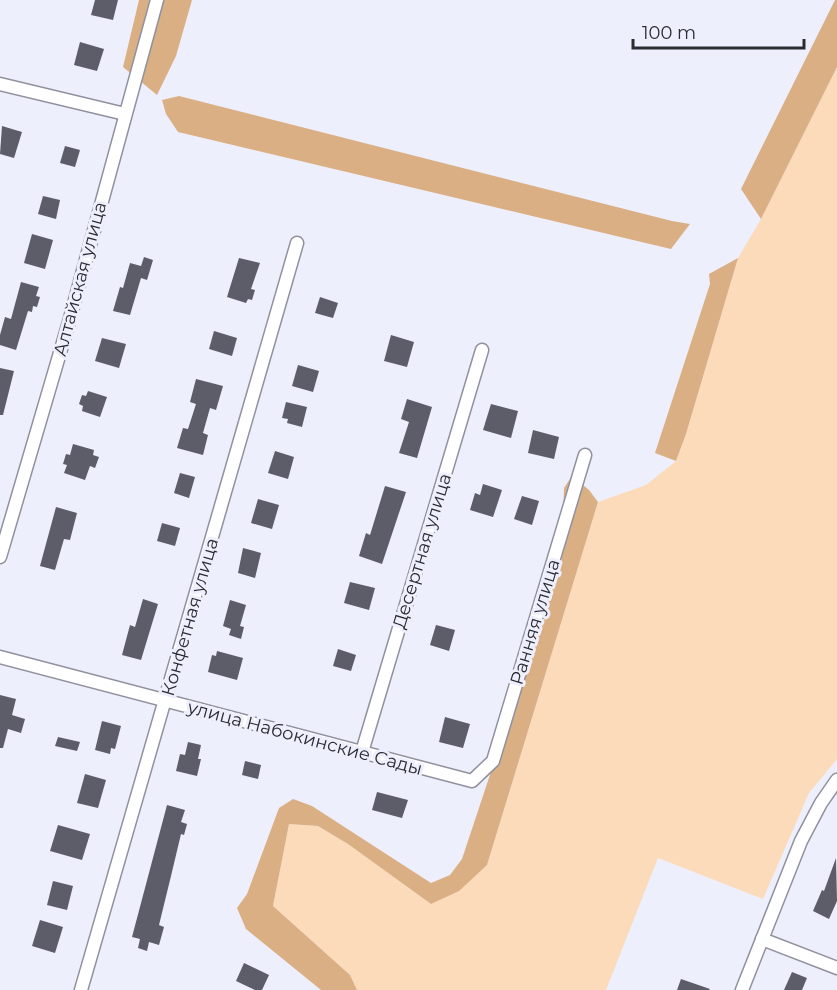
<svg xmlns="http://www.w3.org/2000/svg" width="837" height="990" font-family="Montserrat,sans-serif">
<rect width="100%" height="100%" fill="#eeeffd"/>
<path fill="#fcdbbb" d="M 837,67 L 837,759 L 809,793 L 763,899 L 658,858 L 606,990 L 357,990 L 350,975 L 273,906 L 289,824 L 318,826 L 348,844 L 431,904 L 487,865 L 598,502 L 646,485 L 676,461 L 686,434 L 738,258 L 761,219 Z"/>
<g fill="#dbaf84">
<path d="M 139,0 L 192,0 L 176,56 L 157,95 L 123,67 Z"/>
<path d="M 835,0 L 837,0 L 837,67 L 761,219 L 741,189 Z"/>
<path d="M 179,96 L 672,221 L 690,224 L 671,249 L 178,132 L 166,114 L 162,100 Z"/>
<path d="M 738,258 L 686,434 L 676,461 L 655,453 L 710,284 L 709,274 Z"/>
<path d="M 572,476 L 589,490 L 598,502 L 487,865 L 459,891 L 431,904 L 348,844 L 318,826 L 289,824 L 273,906 L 350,975 L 357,990 L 321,990 L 246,929 L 237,908 L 247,894 L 279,808 L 293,799 L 312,806 L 431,883 L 450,875 L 462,859 L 562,558 L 564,488 Z"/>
</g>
<g fill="#5c5d69">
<path d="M 95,0 L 118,0 L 113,20 L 91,15 Z"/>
<path d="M 80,42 L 104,49 L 97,71 L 74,65 Z"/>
<path d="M 2,126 L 22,132 L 14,158 L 0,154 Z"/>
<path d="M 65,146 L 80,150 L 75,167 L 60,163 Z"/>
<path d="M 43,196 L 60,200 L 56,219 L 38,214 Z"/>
<path d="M 32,234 L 53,240 L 45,269 L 24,263 Z"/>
<path d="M 144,257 L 153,260 L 147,280 L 141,278 L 130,315 L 113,311 L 120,287 L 123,288 L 130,263 L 141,266 Z"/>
<path d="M 239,258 L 260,263 L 251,289 L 255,290 L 252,300 L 248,299 L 246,303 L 227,297 Z"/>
<path d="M 21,282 L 39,287 L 36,296 L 40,297 L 37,307 L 33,306 L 32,312 L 28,311 L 16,350 L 0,345 L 0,335 L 5,317 L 11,319 Z"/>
<path d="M 320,297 L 338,303 L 333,318 L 315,313 Z"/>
<path d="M 214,331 L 237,338 L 232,356 L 209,349 Z"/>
<path d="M 391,335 L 414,342 L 407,367 L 384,361 Z"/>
<path d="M 102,338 L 126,344 L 119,368 L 95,361 Z"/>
<path d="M 298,365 L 319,371 L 313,392 L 292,386 Z"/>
<path d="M 0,368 L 14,371 L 3,415 L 0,415 Z"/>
<path d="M 196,379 L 223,386 L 216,410 L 210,408 L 203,433 L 208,435 L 203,455 L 177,448 L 183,428 L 188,429 L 196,404 L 190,402 Z"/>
<path d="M 88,391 L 107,397 L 100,417 L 82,411 L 83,406 L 79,404 L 82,395 L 86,396 Z"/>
<path d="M 407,399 L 432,407 L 417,458 L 399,453 L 409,422 L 401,419 Z"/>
<path d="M 286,402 L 307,407 L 302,427 L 287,423 L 288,419 L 282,418 Z"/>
<path d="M 491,404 L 518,411 L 511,438 L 483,430 Z"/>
<path d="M 533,430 L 559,437 L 554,459 L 528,453 Z"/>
<path d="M 73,444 L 94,450 L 93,455 L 99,457 L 95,468 L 90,466 L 85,480 L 64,473 L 67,465 L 63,464 L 66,454 L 70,455 Z"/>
<path d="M 275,451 L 294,457 L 288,479 L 268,473 Z"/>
<path d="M 180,473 L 195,477 L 189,498 L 174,493 Z"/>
<path d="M 483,484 L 502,490 L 493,517 L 470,510 L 475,493 L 480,495 Z"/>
<path d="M 385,486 L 406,492 L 382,564 L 359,556 L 366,533 L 370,535 Z"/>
<path d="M 522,496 L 539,501 L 532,525 L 514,519 Z"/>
<path d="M 258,499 L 279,505 L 272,529 L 251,523 Z"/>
<path d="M 56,507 L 77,513 L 70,540 L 64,539 L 55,570 L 40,566 Z"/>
<path d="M 162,523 L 180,528 L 175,546 L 157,541 Z"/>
<path d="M 243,548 L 261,553 L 255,578 L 238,573 Z"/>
<path d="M 350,582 L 375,588 L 369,610 L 344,603 Z"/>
<path d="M 143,599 L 158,604 L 141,660 L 122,655 L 130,625 L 135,627 Z"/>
<path d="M 230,600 L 246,605 L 240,626 L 244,627 L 241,639 L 229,635 L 231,629 L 223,626 Z"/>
<path d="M 436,625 L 455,630 L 449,651 L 430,645 Z"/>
<path d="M 338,649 L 356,655 L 351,671 L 333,666 Z"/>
<path d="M 217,651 L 243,658 L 237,680 L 208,672 L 212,655 L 216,656 Z"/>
<path d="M 0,695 L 16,699 L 12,715 L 25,719 L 21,733 L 8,729 L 3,748 L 0,748 Z"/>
<path d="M 445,717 L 470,724 L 463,748 L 439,742 Z"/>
<path d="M 102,721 L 121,726 L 115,749 L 111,748 L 110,754 L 95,750 Z"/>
<path d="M 58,737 L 80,742 L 77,751 L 55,746 Z"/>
<path d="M 188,742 L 201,745 L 198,759 L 201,759 L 197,776 L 176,771 L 180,754 L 185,755 Z"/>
<path d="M 245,761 L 261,765 L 258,779 L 242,775 Z"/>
<path d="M 85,774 L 106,780 L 98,808 L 77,803 Z"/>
<path d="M 377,792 L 408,800 L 402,818 L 372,810 Z"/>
<path d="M 167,805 L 185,810 L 181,822 L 187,824 L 184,835 L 181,834 L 171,876 L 159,925 L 164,927 L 159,945 L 149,942 L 147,951 L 138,948 L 140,939 L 132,937 Z"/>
<path d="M 58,825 L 90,834 L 82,860 L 50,851 Z"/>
<path d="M 836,858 L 837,901 L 829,919 L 813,911 L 822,890 L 824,891 Z"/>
<path d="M 53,881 L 73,886 L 67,910 L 47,905 Z"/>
<path d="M 40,920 L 63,927 L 55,953 L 32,946 Z"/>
<path d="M 244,963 L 269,975 L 262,990 L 255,990 L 236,981 Z"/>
<path d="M 792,972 L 807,978 L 802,990 L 784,990 Z"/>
<path d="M 681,979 L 710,989 L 709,990 L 677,990 Z"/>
</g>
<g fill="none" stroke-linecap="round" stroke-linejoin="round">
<g stroke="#90919e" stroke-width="15">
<g id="street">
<path d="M 0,84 L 125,114"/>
<path d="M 0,557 L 69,322 L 157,0"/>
<path d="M 0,657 L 472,781 L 493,761 L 585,455"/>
<path d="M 362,752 L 482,350"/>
<path d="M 762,939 L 837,968"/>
<path d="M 81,990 L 297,243"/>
<path d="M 742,990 L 801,841 L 821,803 L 837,780"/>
</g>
</g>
<use href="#street" stroke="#fff" stroke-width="12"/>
</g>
<g text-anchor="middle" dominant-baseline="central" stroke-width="6" stroke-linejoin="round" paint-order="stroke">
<g font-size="18" fill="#2b2c31" stroke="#eeeffd">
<text transform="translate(80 279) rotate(-75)">Алтайская улица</text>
<text transform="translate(422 551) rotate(-73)">Десертная улица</text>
<text transform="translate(190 617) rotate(-74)">Конфетная улица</text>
<text transform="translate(535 622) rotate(-73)">Ранняя улица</text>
<text transform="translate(305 738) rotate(15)">улица Набокинские Сады</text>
</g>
</g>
<path d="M633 39v9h171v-9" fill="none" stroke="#2b2c31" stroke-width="3"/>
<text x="642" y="39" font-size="18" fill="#2b2c31" stroke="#eeeffd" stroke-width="4.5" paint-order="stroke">100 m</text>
</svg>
